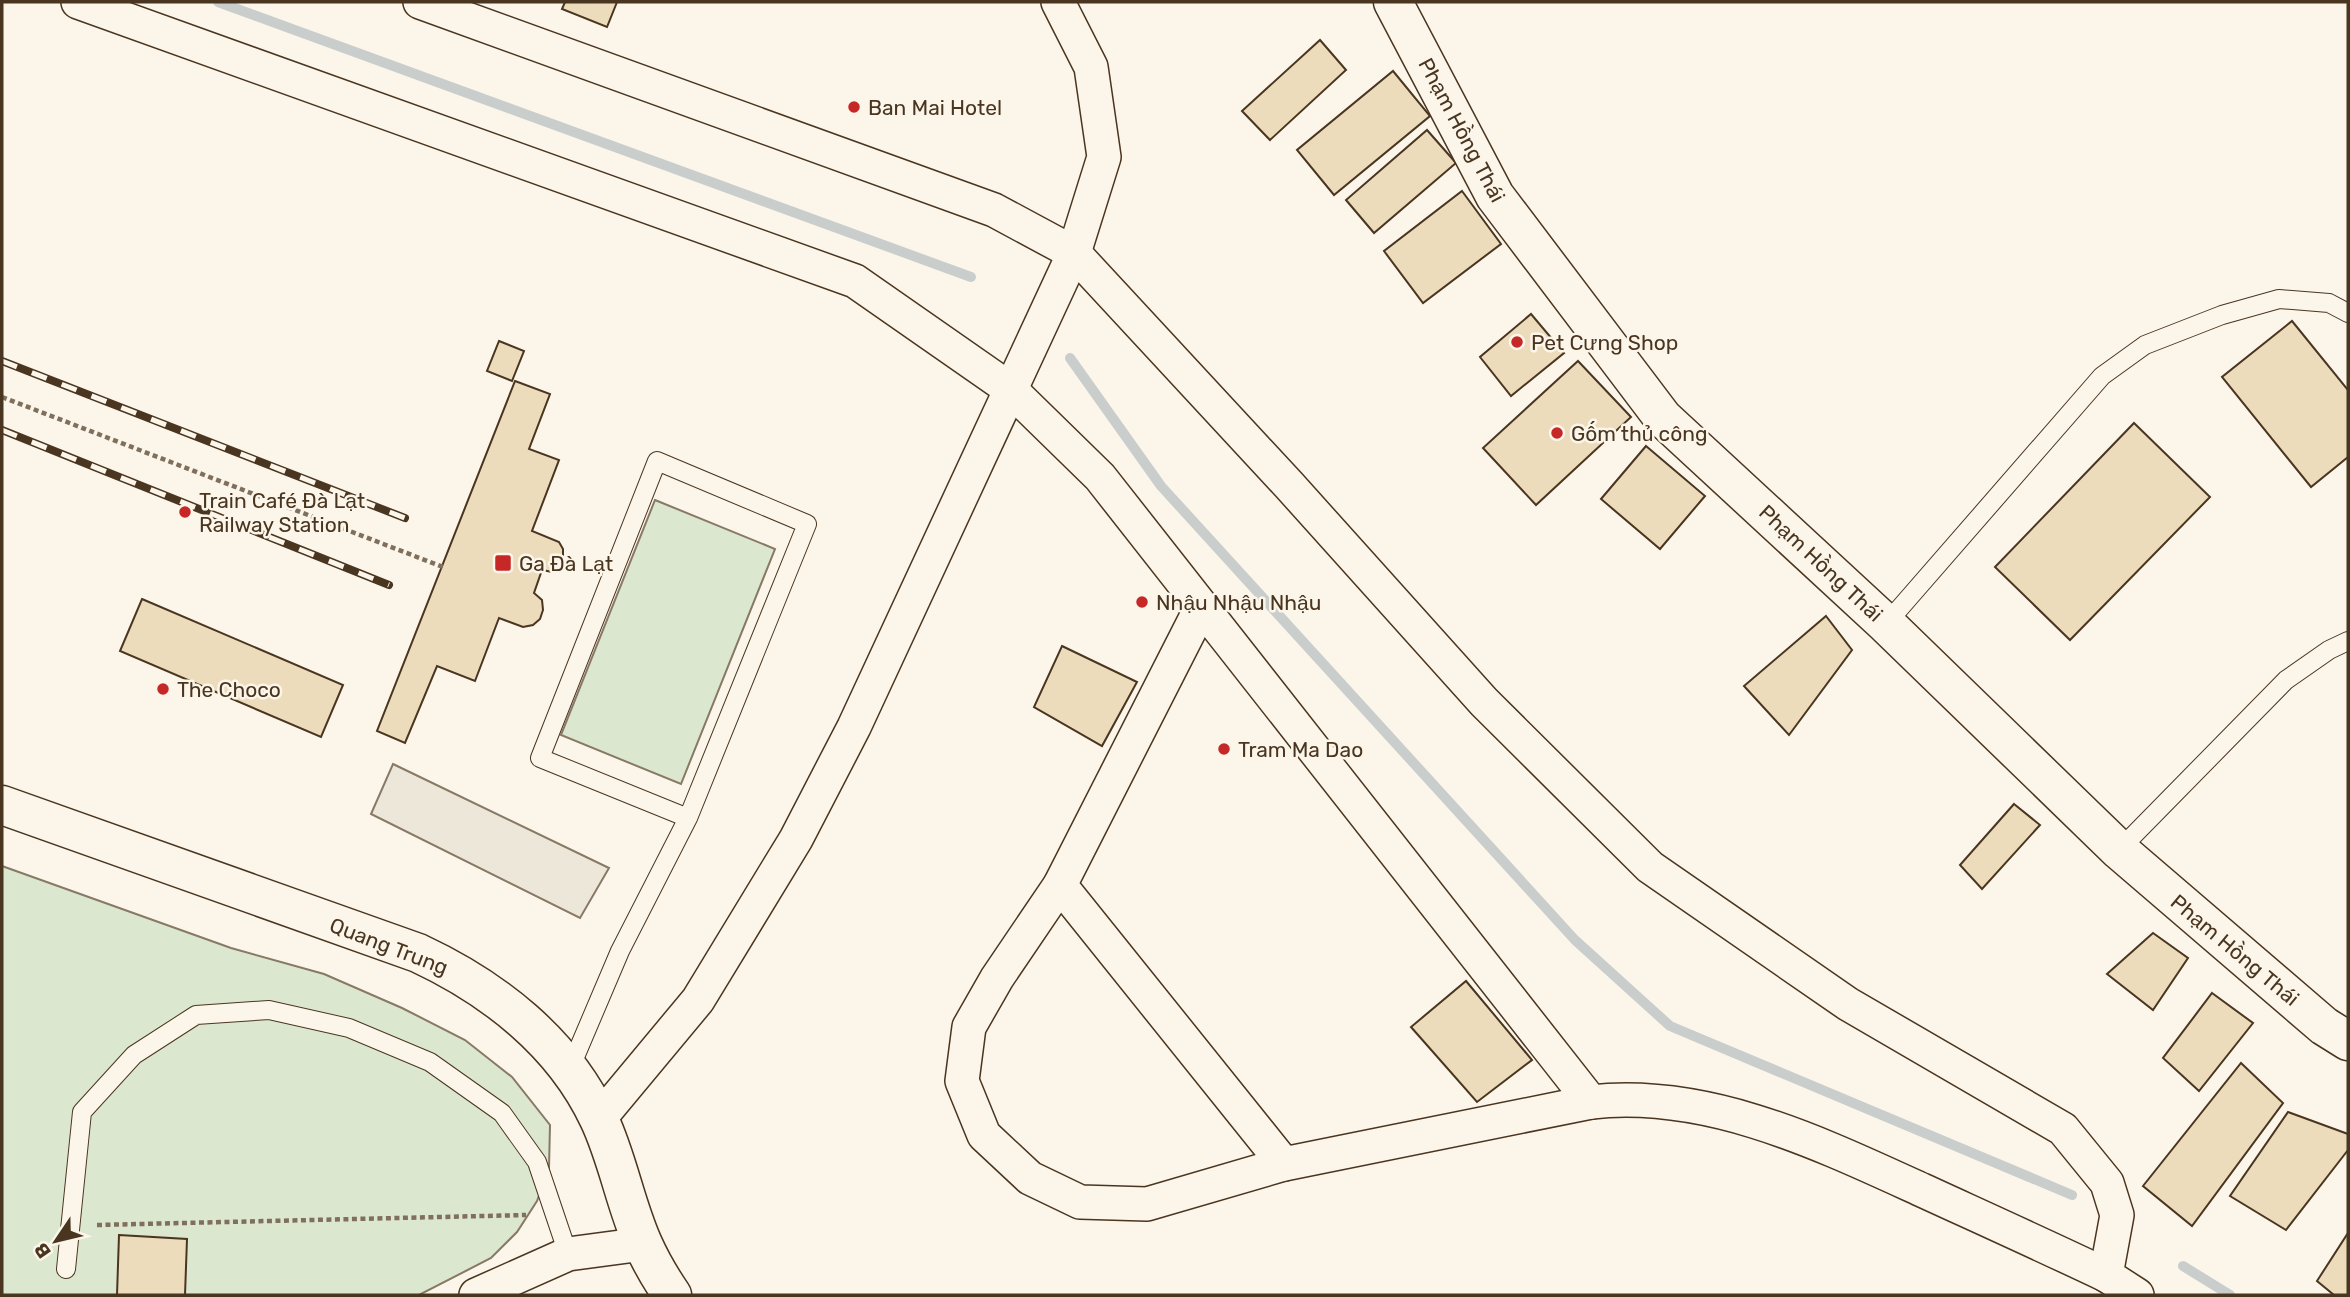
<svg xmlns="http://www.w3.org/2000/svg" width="2350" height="1297" font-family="Rubik,sans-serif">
<rect width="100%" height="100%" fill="#fbf6e9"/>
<g fill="#dce7d0" stroke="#887966" stroke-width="2">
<path d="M 655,500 L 775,549 L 681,784 L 561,735 Z"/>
<path d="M 2,866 L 231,948 L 324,974 L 402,1008 L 465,1040 L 512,1077 L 550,1125 L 549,1168 L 537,1201 L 517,1232 L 491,1258 L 419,1295 L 2,1295 Z"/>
</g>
<path fill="#ede7d9" stroke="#887966" stroke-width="2" d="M 393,764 L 609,868 L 580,918 L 371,814 Z"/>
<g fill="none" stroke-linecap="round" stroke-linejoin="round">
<g stroke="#c9cecd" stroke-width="10">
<path d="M 218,2 L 971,277"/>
<path d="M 1070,358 L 1161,486 L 1575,940 L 1670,1026 L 2072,1195"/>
<path d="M 2183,1266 L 2230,1295"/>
</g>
</g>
<g fill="#ecdcbc" stroke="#4a3520" stroke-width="2">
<path d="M 565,2 L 617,2 L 607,27 L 562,9 Z"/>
<path d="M 1320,40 L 1346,70 L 1270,140 L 1242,111 Z"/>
<path d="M 1393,71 L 1430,116 L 1334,195 L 1297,150 Z"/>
<path d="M 1427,130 L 1456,163 L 1374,233 L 1346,200 Z"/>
<path d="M 1462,191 L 1501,244 L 1423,303 L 1384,251 Z"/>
<path d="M 1531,314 L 1564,353 L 1511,396 L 1480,357 Z"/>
<path d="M 2292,321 L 2348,390 L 2348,457 L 2311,487 L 2222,377 Z"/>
<path d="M 499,341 L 524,351 L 512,381 L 487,371 Z"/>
<path d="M 1578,361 L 1631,417 L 1536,505 L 1483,448 Z"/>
<path d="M 515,381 L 550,394 L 529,449 L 559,460 L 532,531 L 559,542 L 563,549 L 563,560 L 558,569 L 552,572 L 542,570 L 534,593 L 542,600 L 543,610 L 540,619 L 533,625 L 523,627 L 499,618 L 475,681 L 437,666 L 405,743 L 377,731 Z"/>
<path d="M 2134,423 L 2210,497 L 2070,640 L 1995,567 Z"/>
<path d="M 1646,446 L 1705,496 L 1660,549 L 1601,499 Z"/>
<path d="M 142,599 L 343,685 L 321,737 L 120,651 Z"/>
<path d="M 1826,616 L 1852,650 L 1789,735 L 1744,686 Z"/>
<path d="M 1062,646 L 1137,682 L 1102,746 L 1034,707 Z"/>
<path d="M 2014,804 L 2040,825 L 1982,889 L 1960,865 Z"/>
<path d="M 2153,933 L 2188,958 L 2153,1010 L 2107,974 Z"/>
<path d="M 1466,981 L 1532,1060 L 1477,1102 L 1411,1027 Z"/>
<path d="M 2212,993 L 2253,1023 L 2199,1091 L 2163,1058 Z"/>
<path d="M 2241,1063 L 2283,1103 L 2192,1226 L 2143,1186 Z"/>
<path d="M 2288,1112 L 2348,1134 L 2348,1150 L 2286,1230 L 2230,1196 Z"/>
<path d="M 2348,1233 L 2348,1295 L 2334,1295 L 2317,1281 Z"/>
<path d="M 119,1235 L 187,1239 L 185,1295 L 117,1295 Z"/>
</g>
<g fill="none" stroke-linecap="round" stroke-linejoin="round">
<g stroke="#4a3520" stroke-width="20">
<g id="service">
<path d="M 1886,624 L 2102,376 L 2145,345 L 2222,315 L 2279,299 L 2329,303 L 2348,313"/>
<path d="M 2119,850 L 2286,680 L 2329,650 L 2348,641"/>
<path d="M 569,1071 L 620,951 L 688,818 L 807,524 L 657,461 L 540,758 L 688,818"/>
<path d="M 66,1269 L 82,1112 L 134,1055 L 196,1015 L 269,1010 L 349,1028 L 430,1062 L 502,1113 L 537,1162 L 568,1254"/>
</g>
</g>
<g stroke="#4a3520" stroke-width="36">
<g id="minor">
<path d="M 78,2 L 855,281 L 1010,389 L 1100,477 L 1591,1102 C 1707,1089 1819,1143 1922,1190 C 1983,1218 2045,1246 2106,1275"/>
<path d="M 420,2 L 994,210 L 1074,253 L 1289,485 L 1484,702 L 1650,867 L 1848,1004 L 2063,1129 L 2107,1183 L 2117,1215 L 2106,1275 L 2137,1295"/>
<path d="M 1201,608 L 1060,885 L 1284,1164 L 1591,1102"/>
<path d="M 1060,885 L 997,978 L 969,1027 L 962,1081 L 984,1135 L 1030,1178 L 1080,1202 L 1147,1204 L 1284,1164"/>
<path d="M 599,1119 L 698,1000 L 796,839 L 854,727 L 1074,253 L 1104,157 L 1091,67 L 1058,2"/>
<path d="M 476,1295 L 568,1254 L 643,1244"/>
</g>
</g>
<g stroke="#4a3520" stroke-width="41">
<path id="tertiary" d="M 1393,2 L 1495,196 L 1663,418 L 1886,624 L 2119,850 L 2324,1026 L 2348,1041"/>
</g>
<g stroke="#4a3520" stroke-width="41">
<path id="secondary" d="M 2,805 L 418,953 C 493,988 563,1042 599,1119 C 618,1159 625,1204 643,1244 C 651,1262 661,1279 672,1295"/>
</g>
<g stroke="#7f6f5c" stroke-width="4.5" stroke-dasharray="5 3.5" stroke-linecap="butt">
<path d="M 2,397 L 443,567"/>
<path d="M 97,1225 L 526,1215"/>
</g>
<use href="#service" stroke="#fbf6e9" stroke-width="18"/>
<use href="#minor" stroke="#fbf6e9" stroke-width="33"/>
<use href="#tertiary" stroke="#fbf6e9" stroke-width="38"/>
<use href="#secondary" stroke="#fbf6e9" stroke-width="38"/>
<g stroke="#4a3520" stroke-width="8">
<g id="rail">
<path d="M 2,361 L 405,518"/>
<path d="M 2,430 L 389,585"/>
</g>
</g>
<use href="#rail" stroke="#fbf6e9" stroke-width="5" stroke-dasharray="16" stroke-linecap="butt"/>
</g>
<g fill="#c62828" stroke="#fbf6e9" stroke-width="2.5">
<circle cx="854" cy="107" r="7"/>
<circle cx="1517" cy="342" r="7"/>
<circle cx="1557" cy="433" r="7"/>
<circle cx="185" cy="512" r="7"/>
<rect x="494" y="554" width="18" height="18" rx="3.5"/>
<circle cx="1142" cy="602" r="7"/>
<circle cx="163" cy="689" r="7"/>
<circle cx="1224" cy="749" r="7"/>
</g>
<g text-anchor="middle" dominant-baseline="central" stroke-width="5" stroke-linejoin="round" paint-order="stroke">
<g font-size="21" fill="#4a3520" stroke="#fbf6e9" text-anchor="start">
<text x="868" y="107">Ban Mai Hotel</text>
<text x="1531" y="342">Pet Cưng Shop</text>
<text x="1571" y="433">Gốm thủ công</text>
<text x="199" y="500">Train Café Đà Lạt<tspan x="199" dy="24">Railway Station</tspan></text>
<text x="519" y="563">Ga Đà Lạt</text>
<text x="1156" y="602">Nhậu Nhậu Nhậu</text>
<text x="177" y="689">The Choco</text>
<text x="1238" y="749">Tram Ma Dao</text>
</g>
<g font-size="21" fill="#4a3520" stroke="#fbf6e9">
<text transform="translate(1462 130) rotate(62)">Phạm Hồng Thái</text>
<text transform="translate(1821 563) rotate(43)">Phạm Hồng Thái</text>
<text transform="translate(389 946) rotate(21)">Quang Trung</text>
<text transform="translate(2235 950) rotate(40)">Phạm Hồng Thái</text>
</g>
</g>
<rect width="2350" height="1297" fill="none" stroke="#4a3520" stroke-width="7"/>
<g transform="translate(56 1241) rotate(235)" stroke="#fbf6e9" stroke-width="5" paint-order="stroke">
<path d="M0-5L12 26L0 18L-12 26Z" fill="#4a3520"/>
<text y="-10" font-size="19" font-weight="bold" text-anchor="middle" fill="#4a3520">B</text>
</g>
</svg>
